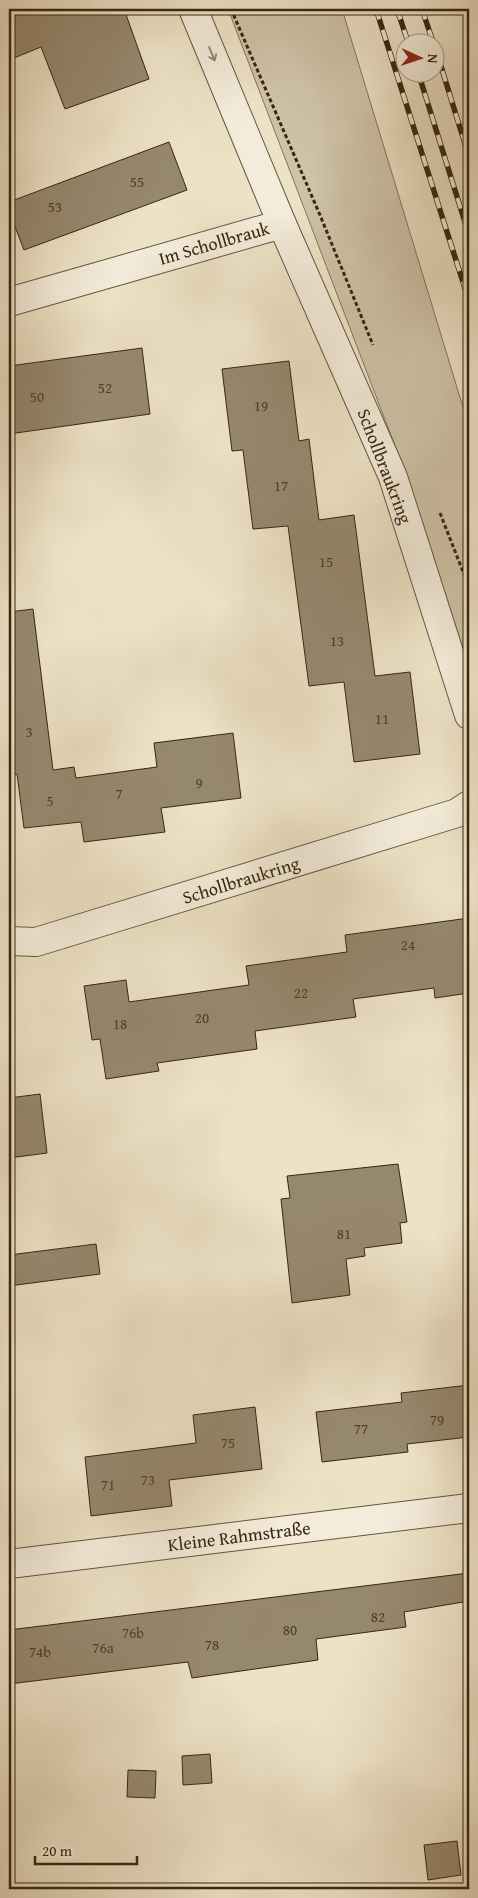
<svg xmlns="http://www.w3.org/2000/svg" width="478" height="1898" font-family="'Gentium Book Plus',serif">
<rect width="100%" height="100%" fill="#ede2c6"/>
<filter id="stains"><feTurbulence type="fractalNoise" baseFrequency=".004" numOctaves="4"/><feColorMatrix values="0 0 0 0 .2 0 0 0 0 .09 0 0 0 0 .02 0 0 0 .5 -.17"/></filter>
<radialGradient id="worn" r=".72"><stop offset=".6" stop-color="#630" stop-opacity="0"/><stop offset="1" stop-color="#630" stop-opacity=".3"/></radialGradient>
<path fill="#cec2a7" stroke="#83745c" d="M 228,9 L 342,9 L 469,427 L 469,701 L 405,472 Z"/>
<g fill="#96886f" stroke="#382610">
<path d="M 9,9 L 124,9 L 149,79 L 65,109 L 41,47 L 9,60 Z"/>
<path d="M 169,142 L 187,190 L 24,250 L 9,211 L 9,202 Z"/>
<path d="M 142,348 L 150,414 L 9,434 L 9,366 Z"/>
<path d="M 289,361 L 299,441 L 309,439 L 319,520 L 354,515 L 375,676 L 410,672 L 420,754 L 354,762 L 344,682 L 309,686 L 288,526 L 253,529 L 243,450 L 232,451 L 222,369 Z"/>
<path d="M 33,609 L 53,770 L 74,767 L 76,778 L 157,767 L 154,743 L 233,733 L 241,798 L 161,808 L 165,832 L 84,842 L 81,822 L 24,828 L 17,774 L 9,775 L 9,612 Z"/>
<path d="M 469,918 L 469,993 L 435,998 L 434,988 L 353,999 L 356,1017 L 255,1031 L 257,1049 L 157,1063 L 159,1071 L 106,1079 L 100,1039 L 92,1040 L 84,986 L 126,980 L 129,1002 L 249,985 L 246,966 L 347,952 L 345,935 Z"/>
<path d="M 40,1094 L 47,1153 L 9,1158 L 9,1098 Z"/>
<path d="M 398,1164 L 407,1222 L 400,1223 L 402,1243 L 364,1248 L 365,1256 L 346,1259 L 350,1295 L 292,1303 L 281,1199 L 290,1198 L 287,1176 Z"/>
<path d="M 96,1244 L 100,1274 L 9,1286 L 9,1255 Z"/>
<path d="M 469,1385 L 469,1437 L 407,1444 L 408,1452 L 322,1462 L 316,1412 L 402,1402 L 401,1393 Z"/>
<path d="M 255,1407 L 262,1469 L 169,1480 L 172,1506 L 91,1516 L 85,1457 L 196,1443 L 193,1415 Z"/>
<path d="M 469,1573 L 469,1601 L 404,1612 L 406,1627 L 316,1639 L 318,1660 L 192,1678 L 188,1662 L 9,1684 L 9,1630 Z"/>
<path d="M 210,1754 L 212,1783 L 183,1785 L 182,1756 Z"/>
<path d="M 128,1770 L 156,1771 L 155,1798 L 127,1797 Z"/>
<path d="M 457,1841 L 461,1875 L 428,1880 L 424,1845 Z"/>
</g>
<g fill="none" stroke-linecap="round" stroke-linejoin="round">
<g stroke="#65553e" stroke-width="30">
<g id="minor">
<path d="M 193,9 L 282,224 L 393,477 L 469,715"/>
<path d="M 9,302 L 282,224"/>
<path d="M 9,941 L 36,942 L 457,813 L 469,805"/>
<path d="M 9,1564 L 469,1508"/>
</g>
</g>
<g stroke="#382610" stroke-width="3" stroke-dasharray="4 2.5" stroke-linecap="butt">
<path d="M 231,9 L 320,215 L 373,345"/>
<path d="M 440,513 L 469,587"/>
</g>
<use href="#minor" stroke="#f3ecda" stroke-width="28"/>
<g stroke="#382610" stroke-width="5.5">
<g id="rail">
<path d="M 376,9 L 469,301"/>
<path d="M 397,9 L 408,42"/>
<path d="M 422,9 L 433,42"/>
<path d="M 436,50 L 469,157"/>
<path d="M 418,72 L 469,235"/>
</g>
</g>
<use href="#rail" stroke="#f3ecda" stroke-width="4" stroke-dasharray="11" stroke-linecap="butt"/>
</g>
<defs><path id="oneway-shaft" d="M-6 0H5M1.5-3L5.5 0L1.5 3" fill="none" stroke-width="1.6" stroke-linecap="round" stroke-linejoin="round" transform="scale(1.25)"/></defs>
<use stroke="#968975" href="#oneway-shaft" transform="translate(212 54) rotate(67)"/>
<g text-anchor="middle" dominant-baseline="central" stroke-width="4" stroke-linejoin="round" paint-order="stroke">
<g font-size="15" fill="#503e28">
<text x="137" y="181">55</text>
<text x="55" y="206">53</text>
<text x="105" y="387">52</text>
<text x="37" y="396">50</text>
<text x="261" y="405">19</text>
<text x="281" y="485">17</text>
<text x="326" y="561">15</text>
<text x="337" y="640">13</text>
<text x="382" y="718">11</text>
<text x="29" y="731">3</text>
<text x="199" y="782">9</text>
<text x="119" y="793">7</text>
<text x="50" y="800">5</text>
<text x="408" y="944">24</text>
<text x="301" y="992">22</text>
<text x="202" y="1017">20</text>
<text x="120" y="1023">18</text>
<text x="344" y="1233">81</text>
<text x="437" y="1419">79</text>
<text x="361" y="1428">77</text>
<text x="228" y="1442">75</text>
<text x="148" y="1479">73</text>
<text x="108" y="1484">71</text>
<text x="378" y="1616">82</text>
<text x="290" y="1629">80</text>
<text x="133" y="1632">76b</text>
<text x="212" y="1644">78</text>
<text x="103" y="1647">76a</text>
<text x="40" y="1651">74b</text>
</g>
<g font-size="18" fill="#382610" stroke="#f3ecda">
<text transform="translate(214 243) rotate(-16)">Im Schollbrauk</text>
<text transform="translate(385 466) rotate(69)">Schollbraukring</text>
<text transform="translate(241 880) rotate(-17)">Schollbraukring</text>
<text transform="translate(239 1536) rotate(-7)">Kleine Rahmstraße</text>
</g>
</g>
<rect width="478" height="1898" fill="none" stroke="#ede2c6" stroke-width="30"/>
<rect x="10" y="10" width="458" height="1878" fill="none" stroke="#382610" stroke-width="2.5"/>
<rect x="15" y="15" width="448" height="1868" fill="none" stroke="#382610"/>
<g transform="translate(420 58) rotate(93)"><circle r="24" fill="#f3ecda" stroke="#a89d89"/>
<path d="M0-4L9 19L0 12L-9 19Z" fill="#8f2418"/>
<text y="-8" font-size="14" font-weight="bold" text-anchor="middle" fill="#382610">N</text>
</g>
<path d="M35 1856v8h102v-8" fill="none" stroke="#382610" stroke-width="2.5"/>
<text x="42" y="1856" font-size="15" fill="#382610" stroke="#f3ecda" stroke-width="4" paint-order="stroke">20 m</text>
<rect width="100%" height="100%" filter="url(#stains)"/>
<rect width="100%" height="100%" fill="url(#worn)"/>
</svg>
